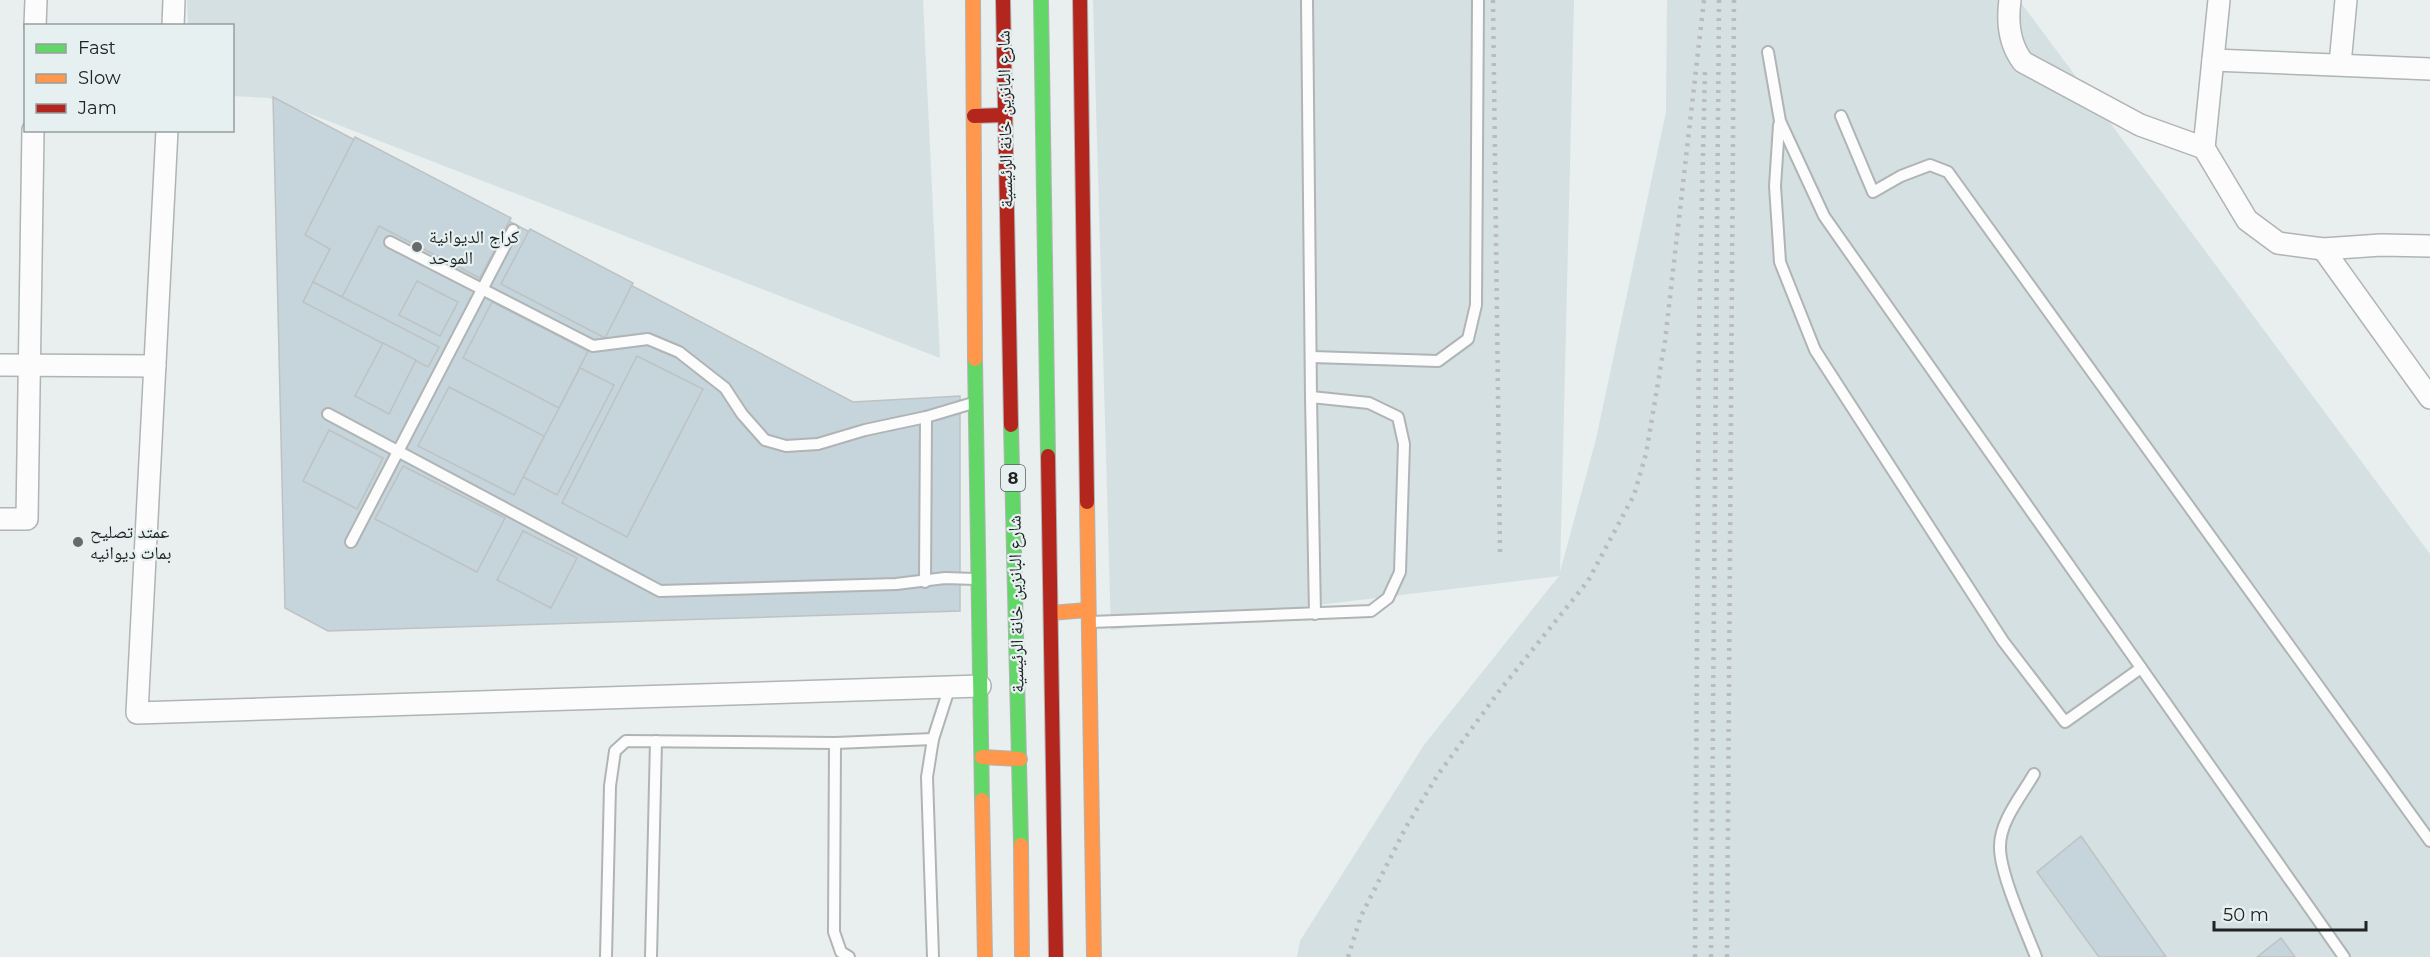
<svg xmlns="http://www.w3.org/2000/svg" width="2430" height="957" font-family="Montserrat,'Noto Naskh Arabic',sans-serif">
<rect width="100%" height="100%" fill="#e9eeee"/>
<g fill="#d4e0e1">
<path d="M 187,0 L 923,0 L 940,358 L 269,98 L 233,96 L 232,26 L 188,25 Z"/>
<path d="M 1093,0 L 1574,0 L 1560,572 L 1596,439 L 1666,112 L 1667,0 L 2019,0 L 2430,554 L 2430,957 L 1297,957 L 1300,941 L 1424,745 L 1559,576 L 1111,630 Z"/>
</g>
<g fill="#c5d5db" stroke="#bec2c3" stroke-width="1.5">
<path d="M 273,97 L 853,402 L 960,396 L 960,611 L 328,631 L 285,608 Z"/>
<path d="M 355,137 L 511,218 L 480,278 L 379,226 L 342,297 L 313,282 L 330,249 L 305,235 Z"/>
<path d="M 530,229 L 633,283 L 605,338 L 501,284 Z"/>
<path d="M 417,281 L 458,302 L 440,336 L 399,315 Z"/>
<path d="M 313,282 L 439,347 L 428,367 L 303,302 Z"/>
<path d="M 492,302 L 588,351 L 559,408 L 463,358 Z"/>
<path d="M 383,343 L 416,360 L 389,414 L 355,396 Z"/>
<path d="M 637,356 L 703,389 L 627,537 L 562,503 Z"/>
<path d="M 580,368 L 614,385 L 557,495 L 523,477 Z"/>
<path d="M 449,387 L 544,436 L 514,495 L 418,446 Z"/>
<path d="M 329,430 L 383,458 L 357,509 L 303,481 Z"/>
<path d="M 403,466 L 505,518 L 477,572 L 375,519 Z"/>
<path d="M 523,531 L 577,558 L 551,608 L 497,580 Z"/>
<path d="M 2081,836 L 2166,957 L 2099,957 L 2037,872 Z"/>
<path d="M 2281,938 L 2295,957 L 2257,957 Z"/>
</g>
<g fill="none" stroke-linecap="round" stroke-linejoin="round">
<g stroke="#b0b4b4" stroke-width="14">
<g id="lane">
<path d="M 1768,52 L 1780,121 L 1824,216 L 2344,957"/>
<path d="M 1841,116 L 1873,192 L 1901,176 L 1930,165 L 1948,172 L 2430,841"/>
<path d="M 1779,125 L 1775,186 L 1780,262 L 1815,350 L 2003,641 L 2065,722 L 2141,668"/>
<path d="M 390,242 L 593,346 L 648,339 L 679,352 L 725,388 L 742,414 L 765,440 L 786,446 L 818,444 L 865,430 L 926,417"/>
<path d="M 1312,357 L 1438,361 L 1468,339 L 1476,305 L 1478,0"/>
<path d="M 1311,397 L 1315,614"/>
<path d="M 328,414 L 660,591 L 896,584 L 945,578 L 976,579"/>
<path d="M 351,542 L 513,230"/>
<path d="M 925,582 L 926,417 L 973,403"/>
<path d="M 1091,622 L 1371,611 L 1388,598 L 1400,572 L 1404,444 L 1398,417 L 1369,403 L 1311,397 L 1307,0"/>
<path d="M 835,743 L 834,932 L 841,952 L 849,957"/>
<path d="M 2034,774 C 2022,795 2000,821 2000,846 C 1999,872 2026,931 2036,957"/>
<path d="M 606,957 L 610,786 L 615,751 L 626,741 L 835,743 L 933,739"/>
<path d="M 651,957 L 656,741"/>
<path d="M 933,957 L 927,777 L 933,739 L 950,686"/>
</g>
</g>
<g stroke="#b0b4b4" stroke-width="24">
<g id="street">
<path d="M 2010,0 C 2007,22 2009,44 2023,62 L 2140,125 L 2204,148 L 2247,220 L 2278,243 L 2323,249 L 2381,245 L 2430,246"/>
<path d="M 35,26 L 36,0"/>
<path d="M 173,26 L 174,0"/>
<path d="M 2213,60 L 2430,69"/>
<path d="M 2340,64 L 2346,0"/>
<path d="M 167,130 L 137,713 L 980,686"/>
<path d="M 2204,148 L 2219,0"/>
<path d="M 2323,249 L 2430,398"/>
<path d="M 0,365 L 155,366"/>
<path d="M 0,519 L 27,519 L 33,130"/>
</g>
</g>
<g stroke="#b0b4b4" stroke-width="16">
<g id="fast">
<path d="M 1041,0 L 1048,456"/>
<path d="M 975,359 L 982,800"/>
<path d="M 1011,425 L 1021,845"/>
</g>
</g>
<g stroke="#b0b4b4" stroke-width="16">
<g id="slow">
<path d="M 973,0 L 975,359"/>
<path d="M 1087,502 L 1094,957"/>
<path d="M 1051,613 L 1087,610"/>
<path d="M 982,757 L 1020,759"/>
<path d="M 982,800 L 985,957"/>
<path d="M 1021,845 L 1022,957"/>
</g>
</g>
<g stroke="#b0b4b4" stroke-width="16">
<g id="jam">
<path d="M 1003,0 L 1011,425"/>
<path d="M 1080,0 L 1087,502"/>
<path d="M 974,116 L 1004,115"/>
<path d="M 1048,456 L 1056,957"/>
</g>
</g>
<use href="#lane" stroke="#fcfcfc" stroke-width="10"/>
<use href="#street" stroke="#fcfcfc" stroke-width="21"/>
<use href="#fast" stroke="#63d668" stroke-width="14"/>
<use href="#slow" stroke="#ff974d" stroke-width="14"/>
<use href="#jam" stroke="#b3261e" stroke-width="14"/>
<g stroke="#babbbb" stroke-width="4.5" stroke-dasharray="3 6" stroke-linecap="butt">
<path d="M 1493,0 L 1500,552"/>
<path d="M 1348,957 L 1361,916 L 1406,827 L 1437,776 L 1500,690 L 1588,581 L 1634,495 L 1646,454 L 1665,341 L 1704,0"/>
<path d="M 1695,957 L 1699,331 L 1705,69"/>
<path d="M 1711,957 L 1719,0"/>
<path d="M 1727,957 L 1734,0"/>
</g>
</g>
<g fill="#666a6a" stroke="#e7f0f0" stroke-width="2">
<circle cx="417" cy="247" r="6"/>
<circle cx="78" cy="542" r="6"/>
</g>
<g text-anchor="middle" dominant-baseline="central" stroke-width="4.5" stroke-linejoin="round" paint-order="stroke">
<rect fill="#e7f0f0" stroke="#5c6060" stroke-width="1.5" x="1001" y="465" width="24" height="26" rx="4.5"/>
<g font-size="16" font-weight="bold" fill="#202323">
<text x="1013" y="478">8</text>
</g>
<g font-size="18" fill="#202323" stroke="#e7f0f0">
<text transform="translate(1005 119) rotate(-91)">شارع البانزين خانة الرئيسية</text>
<text transform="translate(1016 604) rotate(-91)">شارع البانزين خانة الرئيسية</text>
</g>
<g font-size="18" fill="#202323" stroke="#e7f0f0" text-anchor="start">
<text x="429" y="237">كراج الديوانية<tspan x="429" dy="21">الموحد</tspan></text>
<text x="90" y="532">عمتد تصليح<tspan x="90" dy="21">بمات ديوانيه</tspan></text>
</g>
</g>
<rect x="24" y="24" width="210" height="108" fill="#e7f0f0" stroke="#979e9e" stroke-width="1.5"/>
<rect x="36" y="44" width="30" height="9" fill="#63d668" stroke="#979e9e" stroke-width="1.5"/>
<text x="78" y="54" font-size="18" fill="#202323">Fast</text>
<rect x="36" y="74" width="30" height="9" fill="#ff974d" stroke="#979e9e" stroke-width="1.5"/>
<text x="78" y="84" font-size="18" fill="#202323">Slow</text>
<rect x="36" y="104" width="30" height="9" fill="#b3261e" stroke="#979e9e" stroke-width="1.5"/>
<text x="78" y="114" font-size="18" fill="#202323">Jam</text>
<path d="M2214 921v9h152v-9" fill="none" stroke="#202323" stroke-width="3"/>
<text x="2223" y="921" font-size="18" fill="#202323" stroke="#e7f0f0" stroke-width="4.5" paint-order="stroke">50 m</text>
</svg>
